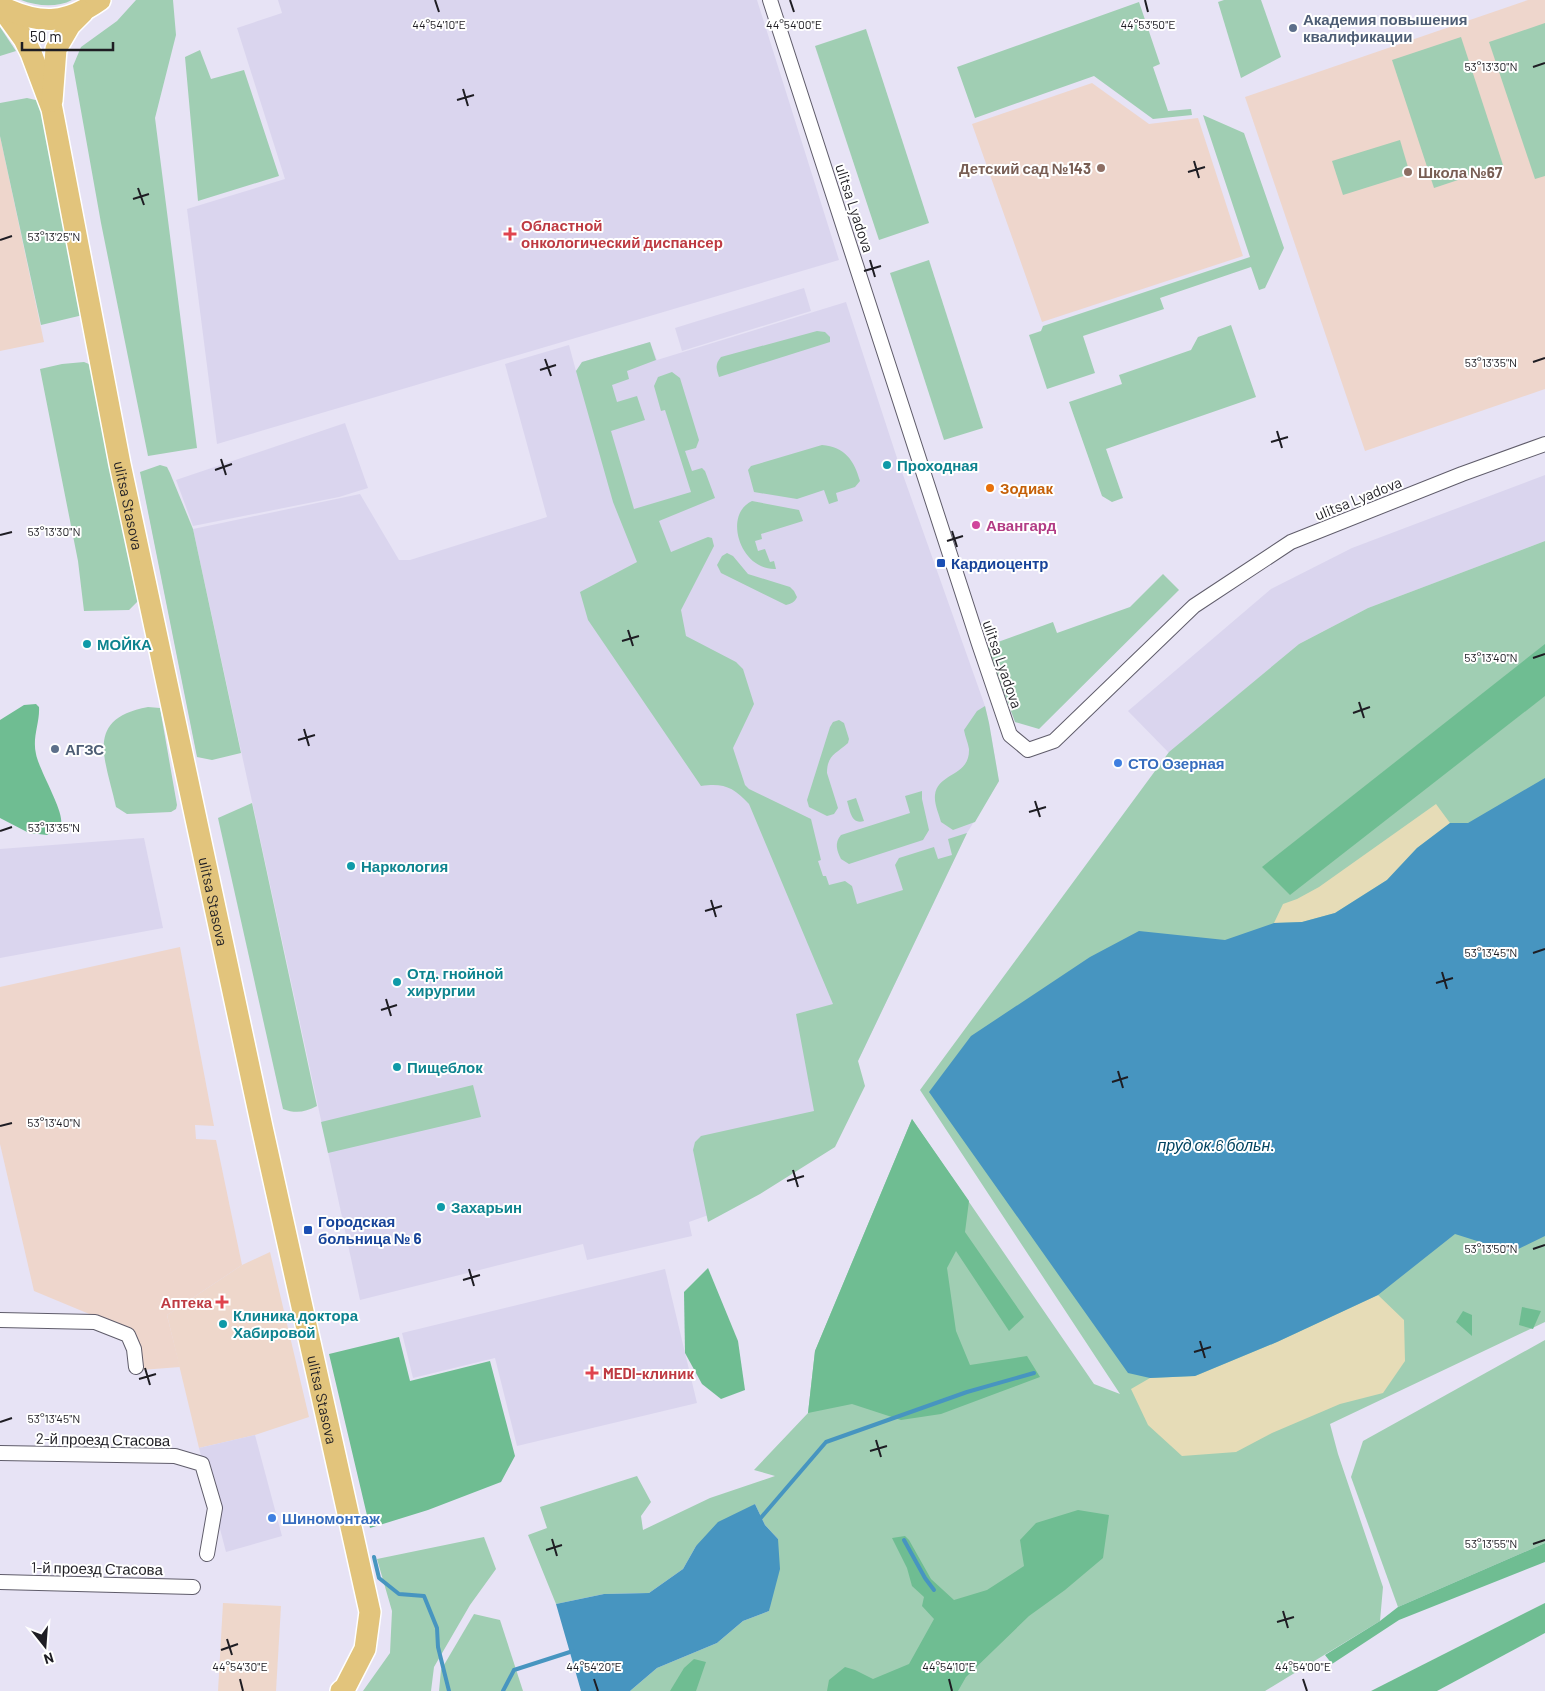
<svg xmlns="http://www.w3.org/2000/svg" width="1545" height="1691" font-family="Barlow,sans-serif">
<rect width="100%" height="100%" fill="#e7e3f5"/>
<g fill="#eed7cb">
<path d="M 270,1252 L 309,1417 L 255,1435 L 199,1448 L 167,1315 L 242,1265 Z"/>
<path d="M 223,1603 L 281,1606 L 276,1691 L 218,1691 Z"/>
</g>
<g fill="#dad5ee">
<path d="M 278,0 L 757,0 L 839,260 L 217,444 L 187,209 L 285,179 L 237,28 L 282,13 Z"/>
<path d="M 804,288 L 811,311 L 682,351 L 675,328 Z"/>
<path d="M 846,302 L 897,458 L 985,706 L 989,723 L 999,781 L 967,833 L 858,1061 L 830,1139 L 714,1213 L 689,1222 L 692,1236 L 587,1260 L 583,1244 L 360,1300 L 193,529 L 360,494 L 399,560 L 410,560 L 547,517 L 505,364 L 569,345 L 576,371 L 582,362 L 650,342 L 657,360 Z"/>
<path d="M 345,423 L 368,488 L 339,497 L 193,526 L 176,480 Z"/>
<path d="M 1545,475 L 1545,541 L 1368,608 L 1299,644 L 1169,753 L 1128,711 L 1271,589 L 1352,548 Z"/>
<path d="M 144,838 L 163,928 L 0,958 L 0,849 Z"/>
<path d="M 665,1269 L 697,1403 L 517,1446 L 495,1358 L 413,1378 L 402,1333 Z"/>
<path d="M 255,1435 L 282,1536 L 226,1552 L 199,1448 Z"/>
</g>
<g fill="#eed6cc">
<path d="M 1528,0 L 1545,0 L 1545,389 L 1365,451 L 1245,97 Z"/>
<path d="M 1092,83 L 1149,124 L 1198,118 L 1243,256 L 1042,322 L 972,124 Z"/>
<path d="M 0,136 L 44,342 L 0,351 Z"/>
<path d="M 180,947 L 214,1126 L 195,1125 L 196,1139 L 216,1140 L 242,1265 L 167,1315 L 180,1367 L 141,1370 L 135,1333 L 34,1291 L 0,1144 L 0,987 Z"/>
</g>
<g fill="#a0ceb3">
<path d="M 21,0 L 72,0 C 57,8 36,6 21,0 Z"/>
<path d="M 136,0 L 173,0 L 176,35 L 155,118 L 197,448 L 148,456 L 101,223 L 73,66 L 81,47 L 117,21 Z"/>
<path d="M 1224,0 L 1261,0 L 1281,57 L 1241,78 L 1218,2 Z"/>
<path d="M 1139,2 L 1160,64 L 1153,67 L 1168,111 L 1191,109 L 1192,115 L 1153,119 L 1094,76 L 975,118 L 957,67 Z"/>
<path d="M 1545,23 L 1545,176 L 1535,179 L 1489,42 Z"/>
<path d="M 0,27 L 16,51 L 0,56 Z"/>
<path d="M 866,29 L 929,223 L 879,240 L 815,46 Z"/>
<path d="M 1461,37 L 1503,165 L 1434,188 L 1392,60 Z"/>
<path d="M 200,50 L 211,79 L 244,70 L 279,176 L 198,201 L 185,57 Z"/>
<path d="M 27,98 L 40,101 L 83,315 L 41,325 L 0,136 L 0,103 Z"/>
<path d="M 1203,115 L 1244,133 L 1284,248 L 1265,288 L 1259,290 L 1251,267 L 1160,298 L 1164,309 L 1083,336 L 1095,373 L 1047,389 L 1029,335 L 1041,331 L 1043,326 L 1250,257 Z"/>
<path d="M 1400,140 L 1410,174 L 1343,195 L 1332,161 Z"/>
<path d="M 929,260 L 983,428 L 944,440 L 890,273 Z"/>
<path d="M 1231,325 L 1256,397 L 1106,449 L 1123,498 L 1112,502 L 1102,496 L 1069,402 L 1122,384 L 1119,375 L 1191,350 L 1198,337 Z"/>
<path d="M 817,331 L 825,332 L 830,337 L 830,342 L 719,377 C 716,368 715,364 721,357 Z"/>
<path d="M 650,342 L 656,360 L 627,371 L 629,379 L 612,385 L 617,402 L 637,396 L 645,420 L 611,431 L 634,509 L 691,492 L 665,410 L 661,411 L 654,386 L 658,377 L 672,372 L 680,378 L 699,440 L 696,448 L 685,451 L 692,471 L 702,468 L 705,471 L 715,498 L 659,521 L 671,552 L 708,537 L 712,538 L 714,546 L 681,610 L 686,636 L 736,662 L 743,669 L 754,704 L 733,748 L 745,785 L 749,789 L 811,819 L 821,860 L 818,861 L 823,876 L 826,876 L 829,885 L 845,881 L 852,886 L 857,904 L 903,890 L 895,865 L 899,858 L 934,847 L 938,859 L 952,855 L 948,839 L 967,833 L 858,1061 L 865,1086 L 835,1147 L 760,1194 L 708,1222 L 693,1150 L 695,1142 L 701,1136 L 814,1111 L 796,1014 L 833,1004 L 749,804 C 733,787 724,783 701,786 L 588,620 L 580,592 L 637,562 L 613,502 L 576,371 L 582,362 Z"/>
<path d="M 84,362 L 89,364 L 94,367 L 140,599 L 129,610 L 84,611 L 78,561 L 40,369 L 62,364 Z"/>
<path d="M 822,445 C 845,447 854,460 860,481 L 855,487 L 836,493 L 838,501 L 829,504 L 824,490 L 797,499 L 754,492 L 748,470 L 751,466 Z"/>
<path d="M 160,465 L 167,467 L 170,473 L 193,529 L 241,753 L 212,760 L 197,757 L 140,472 Z"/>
<path d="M 752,501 L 799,510 L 803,521 L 761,534 L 762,539 L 755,541 L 758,551 L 765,549 L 770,562 L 774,561 L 776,569 C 741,571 722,515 752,501 Z"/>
<path d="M 1545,541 L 1545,1322 L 1330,1424 L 1338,1454 L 1383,1587 L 1380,1621 L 1265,1691 L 630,1691 L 657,1668 L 717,1643 L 743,1621 L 769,1611 L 778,1539 L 765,1525 L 755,1504 L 696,1546 L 683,1569 L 649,1593 L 604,1594 L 556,1604 L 528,1535 L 547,1528 L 540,1507 L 637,1476 L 651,1502 L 641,1516 L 643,1530 L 710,1498 L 775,1476 L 754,1470 L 808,1413 L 815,1351 L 912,1119 L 1094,1384 L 1120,1394 L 920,1090 L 1169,752 L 1299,644 L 1368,608 Z"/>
<path d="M 727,553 L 733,556 L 748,574 L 790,587 L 794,591 L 797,597 C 795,602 791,604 786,605 L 721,573 L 717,565 L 722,556 Z"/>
<path d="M 1163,574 L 1179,590 L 1039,729 L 1015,722 L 987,646 L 1053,622 L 1057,633 L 1130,607 Z"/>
<path d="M 985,706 L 989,723 L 999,781 L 975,822 L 953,830 L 941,822 C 939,814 934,804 935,795 C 938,772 970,777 969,749 C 968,743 965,736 964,730 L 977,711 Z"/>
<path d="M 148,707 L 160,708 L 177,805 L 176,809 L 171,812 L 127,814 L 116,807 C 106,760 83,719 148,707 Z"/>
<path d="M 839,720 L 844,723 L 849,739 L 848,743 C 836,754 827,755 827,773 L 838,808 L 834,814 L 827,816 L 809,807 L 807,800 L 830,727 L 833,722 Z"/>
<path d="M 922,791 L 922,799 L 929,830 L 923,840 L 849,864 L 841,859 C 837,851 834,843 841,835 L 910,813 L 905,796 Z"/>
<path d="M 856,798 L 864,821 C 851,825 850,810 847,801 Z"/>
<path d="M 252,803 L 317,1106 C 305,1112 296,1114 283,1109 L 218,818 Z"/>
<path d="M 473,1085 L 481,1117 L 328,1153 L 321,1122 Z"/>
<path d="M 1545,1340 L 1545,1543 L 1398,1607 L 1351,1477 L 1363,1441 Z"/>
<path d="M 484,1537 L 496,1569 L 470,1605 L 434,1667 L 431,1691 L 363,1691 L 390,1653 L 392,1611 L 377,1559 Z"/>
<path d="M 474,1614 L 500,1620 L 523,1691 L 439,1691 L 441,1670 Z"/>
</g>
<g fill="#6fbd92">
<path d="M 1545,644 L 1545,696 L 1290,895 L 1262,867 Z"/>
<path d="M 36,704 L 39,707 C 40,723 32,737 36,754 C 39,770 64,811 61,823 C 59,829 52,832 47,835 L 29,833 L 0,818 L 0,720 L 24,705 Z"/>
<path d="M 912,1119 L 969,1201 L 965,1232 L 1024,1317 L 1009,1331 L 956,1251 L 947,1268 L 956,1331 L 970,1365 L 1027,1356 L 1040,1377 L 941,1414 L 901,1420 L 852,1404 L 808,1413 L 815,1351 Z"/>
<path d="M 708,1268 L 738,1341 L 745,1390 L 721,1399 L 702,1384 L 685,1353 L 684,1292 Z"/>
<path d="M 1522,1307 L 1541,1311 L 1533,1329 L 1519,1325 Z"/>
<path d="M 1463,1311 L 1472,1315 L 1472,1336 L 1456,1322 Z"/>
<path d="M 399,1337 L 410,1381 L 490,1361 L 515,1456 L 501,1482 L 428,1510 L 370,1528 L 329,1354 Z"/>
<path d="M 1078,1510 L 1109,1515 L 1103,1558 L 1065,1590 L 1029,1616 L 966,1677 L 958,1691 L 827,1691 L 829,1680 L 845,1667 L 855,1670 L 873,1679 L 909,1664 L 934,1619 L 922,1606 L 924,1597 L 912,1586 L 907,1568 L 892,1538 L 905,1536 L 909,1540 L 931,1579 L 954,1600 L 987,1590 L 1024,1566 L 1020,1540 L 1036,1523 Z"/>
<path d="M 1545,1543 L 1545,1562 L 1399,1620 L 1332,1664 L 1325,1655 L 1380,1621 L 1398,1607 Z"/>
<path d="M 1545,1603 L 1545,1633 L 1437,1691 L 1371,1691 Z"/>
<path d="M 694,1659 L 706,1662 L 696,1691 L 670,1691 L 684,1668 Z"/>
</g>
<g fill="#e6dcb7">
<path d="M 1436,804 L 1450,823 L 1417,848 L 1387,880 L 1335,913 L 1302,922 L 1274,923 L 1283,904 L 1297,899 L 1319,887 Z"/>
<path d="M 1378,1295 L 1404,1320 L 1405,1361 L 1383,1393 L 1340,1404 L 1272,1433 L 1236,1452 L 1182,1456 L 1148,1425 L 1131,1389 L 1150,1378 L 1195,1376 L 1277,1342 Z"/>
</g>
<g fill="#4795c0">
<path d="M 1545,778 L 1545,1236 L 1512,1252 L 1455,1234 L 1378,1295 L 1277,1342 L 1195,1376 L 1150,1378 L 1128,1373 L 929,1092 L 971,1036 L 1090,957 L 1139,931 L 1225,940 L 1274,923 L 1302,922 L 1335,913 L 1387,880 L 1417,848 L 1450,823 L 1468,823 Z"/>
<path d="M 755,1504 L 765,1525 L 778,1539 L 780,1569 L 769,1611 L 743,1621 L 717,1643 L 657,1668 L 630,1691 L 581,1691 L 556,1604 L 604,1594 L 649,1593 L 683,1569 L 696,1546 L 718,1522 Z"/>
</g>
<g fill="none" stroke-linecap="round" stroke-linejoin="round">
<g stroke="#4795c0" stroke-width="4">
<path d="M 759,1520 L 826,1442 L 967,1392 L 1034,1373"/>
<path d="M 904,1540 L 925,1578 L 934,1590"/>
<path d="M 374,1557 L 379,1578 L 399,1594 L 424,1596 L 437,1628 L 438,1647 L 449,1691"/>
<path d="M 503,1691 L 514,1670 L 573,1651"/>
</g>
<g stroke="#5f5c6a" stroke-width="16">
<g id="street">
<path d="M 770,0 L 979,644 L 1010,735 L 1028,750 L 1054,741 L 1194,606 L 1291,542 L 1462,474 L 1545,444"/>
<path d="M 0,1320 L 95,1322 L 128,1335 L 134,1349 L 136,1367"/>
<path d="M 0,1453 L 175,1456 L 202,1464 L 215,1508 L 207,1554"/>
<path d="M 0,1582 L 193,1587"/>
</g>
</g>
<g stroke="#fff" stroke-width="24">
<g id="primary">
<path id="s1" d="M 0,6 L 24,39 L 31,53 L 52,109 L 120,464 L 262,1127 L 370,1612 L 365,1649 L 345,1688 L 341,1691"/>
<path d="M 0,6 C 39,25 65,25 100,0"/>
<path d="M 52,101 L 56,49 L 70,25 L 83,12"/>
</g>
</g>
<use href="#street" stroke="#fff" stroke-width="14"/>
<use href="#primary" stroke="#e2c47c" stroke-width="21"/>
</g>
<path fill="none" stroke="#1e1d23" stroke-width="2" d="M 435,0 L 439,12M 790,0 L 794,12M 1145,0 L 1148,12M 1533,67 L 1545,63M 463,89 L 468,106M 457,100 L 474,95M 1194,161 L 1199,178M 1188,172 L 1205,167M 138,188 L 144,205M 133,199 L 149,194M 0,240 L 12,236M 870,260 L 875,277M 864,271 L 881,266M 545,359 L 551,376M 1533,362 L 1545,358M 540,370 L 556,365M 1277,431 L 1282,448M 1271,442 L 1288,437M 221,459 L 226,475M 215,470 L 232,464M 952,531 L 957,547M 0,535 L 12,532M 947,541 L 963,536M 628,630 L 633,646M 622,641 L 639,636M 1533,658 L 1545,654M 1359,702 L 1364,718M 1353,713 L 1370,707M 304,729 L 309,746M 298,740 L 315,735M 1035,801 L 1040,817M 1029,812 L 1046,807M 0,831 L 12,827M 711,900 L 716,917M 705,911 L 722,906M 1533,953 L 1545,949M 1442,972 L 1447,989M 1436,983 L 1453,978M 386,999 L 391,1016M 381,1010 L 397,1005M 1118,1071 L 1123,1088M 1112,1082 L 1128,1077M 0,1126 L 12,1123M 793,1170 L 798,1187M 787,1181 L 804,1176M 1533,1249 L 1545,1245M 469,1269 L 474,1286M 463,1280 L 480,1275M 1200,1341 L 1205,1358M 1194,1352 L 1211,1347M 145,1368 L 150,1385M 139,1379 L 156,1374M 0,1422 L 12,1418M 876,1440 L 881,1457M 870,1451 L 887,1446M 552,1539 L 557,1556M 1533,1544 L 1545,1540M 546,1550 L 562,1545M 1283,1611 L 1288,1628M 1277,1622 L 1294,1617M 227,1639 L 232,1655M 221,1650 L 238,1644M 240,1679 L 243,1691M 594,1679 L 598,1691M 949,1679 L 952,1691M 1303,1679 L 1307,1691"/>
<g fill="#5c6f8a" stroke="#fff" stroke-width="2">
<circle cx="1293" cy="28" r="5"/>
<circle cx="55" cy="749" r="5"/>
</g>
<g fill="#8d6e63" stroke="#fff" stroke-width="2">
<circle cx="1101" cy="168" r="5"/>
<circle cx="1408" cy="172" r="5"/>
</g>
<g fill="#e0444e" stroke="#fff" stroke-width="2">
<path d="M507.5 226.5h5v5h5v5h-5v5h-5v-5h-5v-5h5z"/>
<path d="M219.5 1294.5h5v5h5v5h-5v5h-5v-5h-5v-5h5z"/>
<path d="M589.5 1365.5h5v5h5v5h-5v5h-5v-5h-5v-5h5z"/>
</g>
<g fill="#0f9aa8" stroke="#fff" stroke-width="2">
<circle cx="887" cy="465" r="5"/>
<circle cx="87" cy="644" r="5"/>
<circle cx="351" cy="866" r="5"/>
<circle cx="397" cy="982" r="5"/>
<circle cx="397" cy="1067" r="5"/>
<circle cx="441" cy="1207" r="5"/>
<circle cx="223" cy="1324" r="5"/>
</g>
<circle fill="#e8710a" stroke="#fff" stroke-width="2" cx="990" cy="488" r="5"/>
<circle fill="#d1479c" stroke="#fff" stroke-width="2" cx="976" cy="525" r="5"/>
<g fill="#1a4fb4" stroke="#fff" stroke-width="2">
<rect x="936" y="558" width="10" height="10" rx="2.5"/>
<rect x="303" y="1225" width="10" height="10" rx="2.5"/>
</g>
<g fill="#3f7fe0" stroke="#fff" stroke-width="2">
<circle cx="1118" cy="763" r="5"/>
<circle cx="272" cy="1518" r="5"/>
</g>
<g text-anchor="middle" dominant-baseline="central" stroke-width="4" stroke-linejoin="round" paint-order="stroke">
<g font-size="15" font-weight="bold" fill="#4e5e75" stroke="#fff" text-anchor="start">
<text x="1303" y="19">Академия повышения<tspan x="1303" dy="17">квалификации</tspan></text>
<text x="65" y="749">АГЗС</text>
</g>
<g font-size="15" font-weight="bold" fill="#785e54" stroke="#fff" text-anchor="end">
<text x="1091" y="168">Детский сад №143</text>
<text x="1418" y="172" text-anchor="start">Школа №67</text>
</g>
<g font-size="15" fill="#1e1d23" stroke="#fff">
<text transform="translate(855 208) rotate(72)">ulitsa Lyadova</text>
<text transform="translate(1358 498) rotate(-22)">ulitsa Lyadova</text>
<text stroke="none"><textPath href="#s1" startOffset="520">ulitsa Stasova</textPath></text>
<text transform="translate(1003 664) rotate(71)">ulitsa Lyadova</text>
<text stroke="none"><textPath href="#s1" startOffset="925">ulitsa Stasova</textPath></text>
<text stroke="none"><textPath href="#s1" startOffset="1435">ulitsa Stasova</textPath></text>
<text transform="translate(103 1439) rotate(1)">2-й проезд Стасова</text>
<text transform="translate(97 1568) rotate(1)">1-й проезд Стасова</text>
</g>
<g font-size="15" font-weight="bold" fill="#be3a42" stroke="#fff" text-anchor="start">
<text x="521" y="225">Областной<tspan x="521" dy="17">онкологический диспансер</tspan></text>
<text x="212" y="1302" text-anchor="end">Аптека</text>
<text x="603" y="1373">MEDI-клиник</text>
</g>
<g font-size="15" font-weight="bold" fill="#0d838f" stroke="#fff" text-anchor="start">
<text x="897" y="465">Проходная</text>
<text x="97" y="644">МОЙКА</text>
<text x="361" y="866">Наркология</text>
<text x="407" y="973">Отд. гнойной<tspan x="407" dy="17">хирургии</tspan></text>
<text x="407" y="1067">Пищеблок</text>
<text x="451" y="1207">Захарьин</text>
<text x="233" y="1315">Клиника доктора<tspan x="233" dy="17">Хабировой</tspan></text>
</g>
<g font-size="15" font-weight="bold" fill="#c56008" stroke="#fff" text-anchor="start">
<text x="1000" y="488">Зодиак</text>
</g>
<g font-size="15" font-weight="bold" fill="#b23c85" stroke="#fff" text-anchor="start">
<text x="986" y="525">Авангард</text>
</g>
<g font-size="15" font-weight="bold" fill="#164399" stroke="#fff" text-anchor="start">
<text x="951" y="563">Кардиоцентр</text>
<text x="318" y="1221">Городская<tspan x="318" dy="17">больница № 6</tspan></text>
</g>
<g font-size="15" font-weight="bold" fill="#366cbe" stroke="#fff" text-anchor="start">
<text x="1128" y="763">СТО Озерная</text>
<text x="282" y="1518">Шиномонтаж</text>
</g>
<g font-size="16" font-style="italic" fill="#004360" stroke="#fff">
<text x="1216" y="1144">пруд ок.6 больн.</text>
</g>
</g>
<g font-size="12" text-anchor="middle" fill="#1e1d23" stroke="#fff" stroke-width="4" stroke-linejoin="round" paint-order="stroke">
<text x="439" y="29">44°54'10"E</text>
<text x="794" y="29">44°54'00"E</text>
<text x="1148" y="29">44°53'50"E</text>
<text x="1491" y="71">53°13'30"N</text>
<text x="54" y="241">53°13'25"N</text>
<text x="1491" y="367">53°13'35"N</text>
<text x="54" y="536">53°13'30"N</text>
<text x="1491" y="662">53°13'40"N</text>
<text x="54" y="832">53°13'35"N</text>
<text x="1491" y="957">53°13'45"N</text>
<text x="54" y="1127">53°13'40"N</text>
<text x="1491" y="1253">53°13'50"N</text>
<text x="54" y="1423">53°13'45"N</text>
<text x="1491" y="1548">53°13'55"N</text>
<text x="240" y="1671">44°54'30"E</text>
<text x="594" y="1671">44°54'20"E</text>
<text x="949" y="1671">44°54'10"E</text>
<text x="1303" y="1671">44°54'00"E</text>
</g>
<g transform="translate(45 1646) rotate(163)" stroke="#ffffff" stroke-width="4" paint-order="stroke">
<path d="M0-4L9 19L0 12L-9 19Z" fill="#1e1d23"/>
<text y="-8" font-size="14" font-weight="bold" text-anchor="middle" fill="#1e1d23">N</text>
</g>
<path d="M22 42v8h91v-8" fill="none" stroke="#1e1d23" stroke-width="2.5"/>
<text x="30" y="42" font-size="15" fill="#1e1d23" stroke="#ffffff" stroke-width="4" paint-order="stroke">50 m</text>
</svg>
